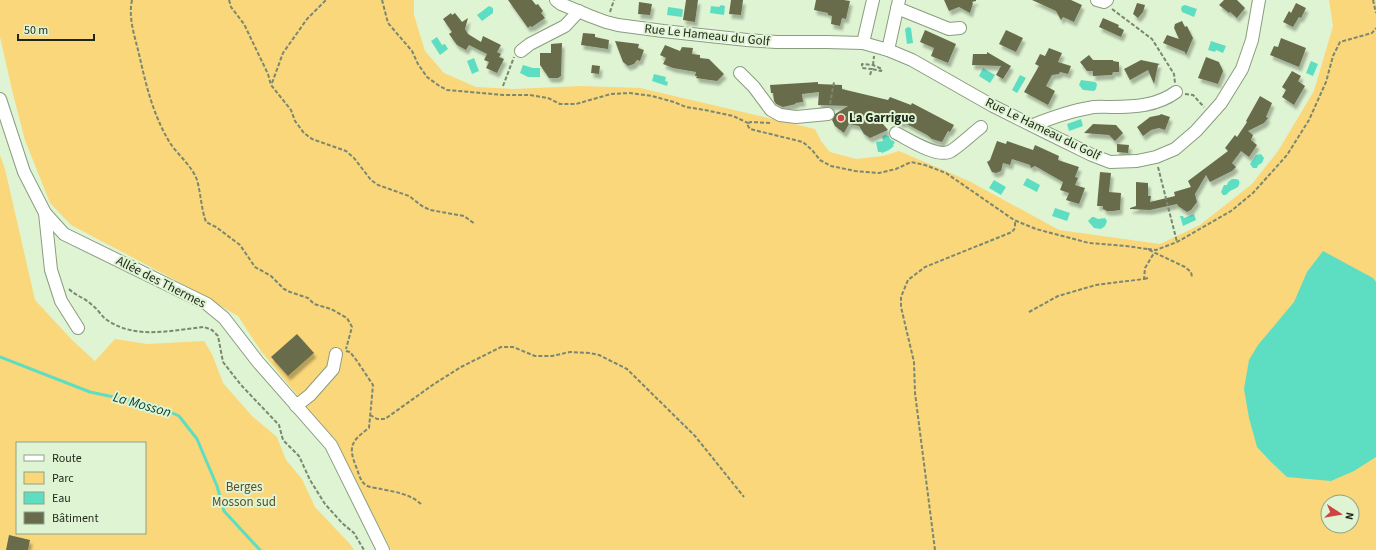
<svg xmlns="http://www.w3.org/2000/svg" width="1376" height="550" font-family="'Source Sans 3',sans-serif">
<defs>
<filter id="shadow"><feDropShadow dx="2.5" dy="4.5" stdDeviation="1" flood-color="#0004"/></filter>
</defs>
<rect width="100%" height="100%" fill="#dff4d3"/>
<g fill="#f9d77a" fill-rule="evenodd">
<path d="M 0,0 L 414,0 L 414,15 L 425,51 L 444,73 L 476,87 L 515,89 L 579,86 L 640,88 L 815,129 L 821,141 L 830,152 L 856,159 L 883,156 L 899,151 L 969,181 L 1059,230 L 1160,244 L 1200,225 L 1252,184 L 1278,151 L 1314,91 L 1333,26 L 1329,0 L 1376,0 L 1376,550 L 391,550 L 337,444 L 261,351 L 238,316 L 179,282 L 71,225 L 50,203 L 25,140 L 13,94 L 0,37 ZM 1328,502 L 1352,502 L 1352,526 L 1328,526 Z"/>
<path d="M 0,155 L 5,169 L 35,300 L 73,341 L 95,361 L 115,339 L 147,344 L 204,341 L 212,354 L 223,383 L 252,416 L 277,437 L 286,460 L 302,479 L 315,507 L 350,544 L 354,550 L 0,550 ZM 17,443 L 145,443 L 145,533 L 17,533 Z"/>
</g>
<g fill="#5ddec3">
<path d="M 721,5 L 725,6 L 724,15 L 710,13 L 711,6 L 719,7 Z"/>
<path d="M 1185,5 L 1197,9 L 1194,17 L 1182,12 L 1181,9 L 1182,6 Z"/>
<path d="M 489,6 L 493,8 L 493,13 L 482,21 L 477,15 Z"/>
<path d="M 668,7 L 682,9 L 683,10 L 682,17 L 667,15 Z"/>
<path d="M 908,27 L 911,28 L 913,43 L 907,44 L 905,29 Z"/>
<path d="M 437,37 L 442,45 L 445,44 L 448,49 L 440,55 L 431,41 Z"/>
<path d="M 1211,41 L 1226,46 L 1223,53 L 1216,50 L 1215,52 L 1208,50 Z"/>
<path d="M 474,58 L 479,71 L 472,74 L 467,61 Z"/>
<path d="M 1311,61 L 1318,64 L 1313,76 L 1306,73 Z"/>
<path d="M 523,65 L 533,68 L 540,68 L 540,77 L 528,77 L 520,73 Z"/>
<path d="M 983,68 L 995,75 L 990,83 L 979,76 Z"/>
<path d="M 654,74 L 666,77 L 665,81 L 668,82 L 667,86 L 652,81 Z"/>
<path d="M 1020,75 L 1026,78 L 1017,93 L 1012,90 Z"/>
<path d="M 1081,80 L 1095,82 L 1097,84 L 1096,89 L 1094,91 L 1083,90 L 1079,85 Z"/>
<path d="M 1081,119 L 1083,126 L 1069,131 L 1067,124 Z"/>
<path d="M 885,135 L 889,136 L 890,139 L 895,142 L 893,145 L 894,146 L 889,150 L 882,153 L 881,152 L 878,152 L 876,142 L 883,141 L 882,137 Z"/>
<path d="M 1261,154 L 1264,158 L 1262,163 L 1258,165 L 1257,168 L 1253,168 L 1250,164 L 1256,155 Z"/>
<path d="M 1027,178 L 1040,185 L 1037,192 L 1023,185 Z"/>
<path d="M 1232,179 L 1236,179 L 1239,180 C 1241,188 1235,188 1230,191 C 1229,192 1227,194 1226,195 L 1223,195 L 1221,192 L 1224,185 L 1227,185 L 1228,182 Z"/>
<path d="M 994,180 L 1006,187 L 1001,195 L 989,188 Z"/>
<path d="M 1055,208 L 1070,213 L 1067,221 L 1052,216 Z"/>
<path d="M 1194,214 L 1196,220 L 1183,226 L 1180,216 L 1183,216 L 1184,218 Z"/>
<path d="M 1092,217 L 1094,217 L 1098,219 L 1105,218 L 1107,221 L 1105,226 L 1101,229 L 1094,228 L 1088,221 Z"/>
<path d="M 1323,251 L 1373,278 L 1376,282 L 1376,457 L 1354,471 L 1331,481 L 1287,477 L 1271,462 L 1257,447 L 1249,418 L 1244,389 L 1249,360 L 1258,345 L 1294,302 L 1307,272 Z"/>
</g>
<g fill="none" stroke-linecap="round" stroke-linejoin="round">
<path stroke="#5ddec3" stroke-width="3" d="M 0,357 L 90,392 L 157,406 L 179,416 L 197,439 L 217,486 L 224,511 L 260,550"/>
</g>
<g fill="#696c4c" filter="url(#shadow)">
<path d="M 508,0 L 532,0 L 536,5 L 538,4 L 543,11 L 541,13 L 545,18 L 532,27 L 530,26 L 528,28 Z"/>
<path d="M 686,0 L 698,0 L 695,22 L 683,20 Z"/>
<path d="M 731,0 L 743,0 L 741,15 L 729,14 Z"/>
<path d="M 816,0 L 844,0 L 850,1 L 846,19 L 842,18 L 840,26 L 831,24 L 832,16 L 828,15 L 828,13 L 814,10 Z"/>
<path d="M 944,0 L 976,0 L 976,1 L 972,2 L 973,3 L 970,13 L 959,7 L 949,11 Z"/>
<path d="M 1032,0 L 1071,0 L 1082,5 L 1074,22 L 1063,17 L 1061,20 L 1056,11 Z"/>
<path d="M 1224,0 L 1237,0 L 1245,8 L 1237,18 L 1230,12 L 1229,13 L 1219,5 Z"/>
<path d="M 639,2 L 652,4 L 650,15 L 638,14 Z"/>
<path d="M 1137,3 L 1145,5 L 1143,12 L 1138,18 L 1133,14 Z"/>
<path d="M 1296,3 L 1306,8 L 1301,18 L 1299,17 L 1293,27 L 1283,22 L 1289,11 L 1291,13 Z"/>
<path d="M 451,13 L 452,15 L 455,13 L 462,22 L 468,18 L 465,29 L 468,34 L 481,42 L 483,36 L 501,45 L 497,52 L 501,54 L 499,57 L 504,59 L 497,73 L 486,68 L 489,62 L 484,60 L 487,54 L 469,45 L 466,50 L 457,45 L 449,34 L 452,32 L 443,19 Z"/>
<path d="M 1103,18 L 1119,25 L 1118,27 L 1124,30 L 1121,37 L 1099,27 Z"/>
<path d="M 1182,21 L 1185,27 L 1187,26 L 1193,38 L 1186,55 L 1185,52 L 1163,43 L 1167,35 L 1179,39 L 1174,28 L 1175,24 Z"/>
<path d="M 925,30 L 956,44 L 948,63 L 931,56 L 934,48 L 920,42 Z"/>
<path d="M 1006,30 L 1023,38 L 1016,52 L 999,44 Z"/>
<path d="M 583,33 L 595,34 L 595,37 L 609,40 L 608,49 L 581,45 Z"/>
<path d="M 1281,38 L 1306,48 L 1299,67 L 1270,55 L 1274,46 L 1278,47 Z"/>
<path d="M 615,41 L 639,44 L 638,48 L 644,50 L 640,61 L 637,60 L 634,64 L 628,66 L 623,62 Z"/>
<path d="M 562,43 L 561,76 L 558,78 L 549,78 L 540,65 L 540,53 L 551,53 L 551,44 Z"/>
<path d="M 665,45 L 680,51 L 682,47 L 693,48 L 692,54 L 700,55 L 700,58 L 709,59 L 724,74 L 717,81 L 696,78 L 697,76 L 695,76 L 696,72 L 673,68 L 663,64 L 666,58 L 660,55 Z"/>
<path d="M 1049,48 L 1062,53 L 1058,62 L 1071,66 L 1068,74 L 1060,72 L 1059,74 L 1052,75 L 1046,86 L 1055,91 L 1048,105 L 1024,92 L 1039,66 L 1035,64 L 1040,54 L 1045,56 Z"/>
<path d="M 987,52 L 1011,66 L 1003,79 L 996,75 L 1001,66 L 972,65 L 973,54 L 987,54 Z"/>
<path d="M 1089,55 L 1093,60 L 1113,60 L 1113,61 L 1119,62 L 1119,72 L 1113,72 L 1112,75 L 1093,76 L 1093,71 L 1087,71 L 1080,62 Z"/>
<path d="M 1206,57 L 1219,62 L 1223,71 L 1218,84 L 1198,78 Z"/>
<path d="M 1141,60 L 1160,64 L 1158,65 L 1154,84 L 1148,70 L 1130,80 L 1124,69 Z"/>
<path d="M 592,65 L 600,66 L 599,74 L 591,73 Z"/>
<path d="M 1292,71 L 1301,76 L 1298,81 L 1305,86 L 1294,105 L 1282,97 L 1286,90 L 1282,87 Z"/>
<path d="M 818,82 L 818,84 L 842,85 L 842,89 L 888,100 L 890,97 L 911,105 L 912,103 L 954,125 L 950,132 L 948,131 L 942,142 L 932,139 L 927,135 L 903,122 L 903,124 L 873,112 L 888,130 L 870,138 L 864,134 L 859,126 L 849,124 L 844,133 L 835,126 L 832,120 L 835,114 L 848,106 L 818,105 L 819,92 L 802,94 L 803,102 L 795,103 L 796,104 L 783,107 L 776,104 L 774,101 L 773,93 L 771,93 L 770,85 Z"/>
<path d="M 1260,96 L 1272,103 L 1266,117 L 1268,118 L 1264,123 L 1248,131 L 1253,135 L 1251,140 L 1257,145 L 1249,157 L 1241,151 L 1232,163 L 1236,167 L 1232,171 L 1210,182 L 1206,175 L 1195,194 L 1197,202 L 1191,210 L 1187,212 L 1178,206 L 1177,204 L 1150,210 L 1130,209 L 1130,208 L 1136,206 L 1136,182 L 1148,183 L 1148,196 L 1151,196 L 1150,202 L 1175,196 L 1174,192 L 1191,187 L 1188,181 L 1228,151 L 1225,148 L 1235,135 L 1237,137 L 1247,122 L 1246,121 Z"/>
<path d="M 1161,114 L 1170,117 L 1165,130 L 1159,128 L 1151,130 L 1143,136 L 1137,127 L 1150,117 L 1160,115 Z"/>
<path d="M 1093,124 L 1116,125 L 1123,133 L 1115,141 L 1109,135 L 1084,133 Z"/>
<path d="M 997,141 L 1006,144 L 1007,141 L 1033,150 L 1035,145 L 1059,156 L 1058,160 L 1079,167 L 1075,177 L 1078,178 L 1075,185 L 1085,188 L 1079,204 L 1066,200 L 1069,193 L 1060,190 L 1063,182 L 1035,166 L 1031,168 L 1030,165 L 1012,159 L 1010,165 L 1003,163 L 1001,171 L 996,173 L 992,172 L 987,162 L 990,160 Z"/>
<path d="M 1117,144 L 1129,145 L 1128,153 L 1117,152 Z"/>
<path d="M 1100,172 L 1111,173 L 1109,192 L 1121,193 L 1120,210 L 1113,211 L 1107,211 L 1103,209 L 1103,206 L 1097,206 Z"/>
<path d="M 297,334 L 314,353 L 288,376 L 271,357 Z"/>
<path d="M 9,535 L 30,540 L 28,550 L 6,550 Z"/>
</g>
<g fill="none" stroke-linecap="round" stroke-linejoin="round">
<g stroke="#8a9d7f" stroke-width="14">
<g id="minor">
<path d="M 556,0 L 561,4 L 590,16 L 606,22 L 618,25 L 663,31 L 747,40 L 776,42 L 827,42 L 863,43 L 888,50 L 912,60 L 993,106 L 1047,133 L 1092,155 L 1110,162 L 1137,161 L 1156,157 L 1175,149 L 1196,131 L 1221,103 L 1242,69 L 1252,40 L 1259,0"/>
<path d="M 1097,0 L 1104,2 L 1107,0"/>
<path d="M 897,8 L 949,29 L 960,28"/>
<path d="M 863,43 L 873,0"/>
<path d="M 888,50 L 899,0"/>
<path d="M 521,51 L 530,44 L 565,26 L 579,11"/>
<path d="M 740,73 L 754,87 L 771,110 L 780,115 L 796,117 L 828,114"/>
<path d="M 0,99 L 24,172 L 45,213 L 64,234 L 207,304 L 224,318 L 258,362 L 331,445 L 383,550"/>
<path d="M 1033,125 C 1051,118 1070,111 1089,108 C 1096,106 1104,107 1111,107 C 1134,107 1157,106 1176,92"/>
<path d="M 896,133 C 908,139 935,157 949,152 C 955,150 974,132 981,127"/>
<path d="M 45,213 L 51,270 L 61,301 L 78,328"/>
<path d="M 296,406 L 310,395 L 333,369 L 336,354"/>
</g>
</g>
<g stroke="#7a8771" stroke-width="2" stroke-dasharray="4 2" stroke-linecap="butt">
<path d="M 132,0 C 128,18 135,37 139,54 C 146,85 153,115 170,143 C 178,155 192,166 197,180 C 201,194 201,208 206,222 L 216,227 L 240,245 L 255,267 L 271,276 L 284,289 L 290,292 L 308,298 L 314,304 L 331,309 L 347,318 L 352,327 L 346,349"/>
<path d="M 229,0 L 231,7 L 244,24 L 268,74 L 271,85 L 291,110 L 295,121 L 304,133 L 312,139 L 346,151 L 354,158 L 371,180 L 378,185 L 409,196 L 422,206 L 430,210 L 464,216 L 475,224"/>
<path d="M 382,0 L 388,23 L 412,51 L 418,64 L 427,77 L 438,85 L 447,90 L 504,95 L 530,95 L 548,98 L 560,104 L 576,104 L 611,94 L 630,93 L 652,96 L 674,102 L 686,107 L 705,110 L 733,116 L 748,123"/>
<path d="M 1373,0 L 1376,13"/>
<path d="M 1112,9 L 1152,39 L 1174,74 L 1175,83"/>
<path d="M 610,12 L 614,0"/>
<path d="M 873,65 L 874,56"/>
<path d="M 870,75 L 872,69 L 862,68 L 862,64 L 873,65 L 882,69 L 881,71 L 872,69"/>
<path d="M 272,83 L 283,53 L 307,19 L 326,0"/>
<path d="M 503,86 L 514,57"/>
<path d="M 1185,94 L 1193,95 L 1204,107"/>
<path d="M 830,104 L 834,82"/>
<path d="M 770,123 L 751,122 L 748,123 L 748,126 L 750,129 L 803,142 L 812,150 L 820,160 L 831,166 L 855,171 L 879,173 L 896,169 L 911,162 L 925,165 L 946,173 L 1014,220 L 1036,229 L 1089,243 L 1126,246 L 1147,249 L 1185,267 L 1191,272 L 1192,277"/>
<path d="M 1158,167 L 1177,242"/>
<path d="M 1148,249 L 1156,250 L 1177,242 L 1231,211 L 1253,193 L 1287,155 L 1309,120 L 1326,82 L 1333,56 L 1340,42 L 1372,33 L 1376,28"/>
<path d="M 1144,279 L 1148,278"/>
<path d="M 69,289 C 76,296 85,298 92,305 C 98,309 101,316 107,320 C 136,340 172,330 204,327 L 212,330 L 218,336 L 223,362 L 241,385 L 279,425 L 283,440 L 299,456 L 310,480 L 325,504 L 342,523 L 354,533 L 364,550"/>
<path d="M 1029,312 L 1058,296 L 1096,285 L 1144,279 L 1145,268 L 1154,253"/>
<path d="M 346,351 L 350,352 L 357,361 L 373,385 L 369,428 C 350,442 348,447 357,469 C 359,475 361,482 366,485 C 370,488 377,488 381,489 C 396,492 410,494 421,504"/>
<path d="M 370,415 L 377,419 L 385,419 L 434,384 L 461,367 L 501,347 L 513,347 L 535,356 L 552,356 L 570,352 L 590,353 L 599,355 L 627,369 L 695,436 L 744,497"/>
<path d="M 935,550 L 915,393 L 914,362 L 901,307 L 901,297 L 908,280 L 925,267 L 1012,232 L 1015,228 L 1015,221"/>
</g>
<use href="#minor" stroke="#fff" stroke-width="12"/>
</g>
<circle fill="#d14241" stroke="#dff4d3" stroke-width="1.5" cx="841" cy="118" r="4"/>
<g text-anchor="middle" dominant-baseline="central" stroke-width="4" stroke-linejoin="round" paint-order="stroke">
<g font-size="13" fill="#1f261a" stroke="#dff4d3">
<text transform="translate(707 35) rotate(6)">Rue Le Hameau du Golf</text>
<text transform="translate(1043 129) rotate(26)">Rue Le Hameau du Golf</text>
<text transform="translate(161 282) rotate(27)">Allée des Thermes</text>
</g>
<g font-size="13" font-weight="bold" fill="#1f261a" stroke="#dff4d3" text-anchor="start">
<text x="849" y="118">La Garrigue</text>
</g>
<g font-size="13" fill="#5c4d26" stroke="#dff4d3">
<text x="244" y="487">Berges<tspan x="244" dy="15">Mosson sud</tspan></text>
</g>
<g font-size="14" font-style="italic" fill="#023f35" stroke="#dff4d3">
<text transform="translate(142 405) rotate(16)">La Mosson</text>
</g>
</g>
<rect x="16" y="442" width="130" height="92" fill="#dff4d3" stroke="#92a289"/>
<rect x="24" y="455" width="20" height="6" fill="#ffffff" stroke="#92a289"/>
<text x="52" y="462" font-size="12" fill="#1f261a">Route</text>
<rect x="24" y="472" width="20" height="12" fill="#f9d77a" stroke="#92a289"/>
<text x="52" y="482" font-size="12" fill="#1f261a">Parc</text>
<rect x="24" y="492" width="20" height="12" fill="#5ddec3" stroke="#92a289"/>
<text x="52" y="502" font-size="12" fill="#1f261a">Eau</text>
<rect x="24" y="512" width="20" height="12" fill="#696c4c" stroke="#92a289"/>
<text x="52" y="522" font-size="12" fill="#1f261a">Bâtiment</text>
<g transform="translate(1340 514) rotate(102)"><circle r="19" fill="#dff4d3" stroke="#92a289"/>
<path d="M0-3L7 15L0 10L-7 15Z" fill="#d14241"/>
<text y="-6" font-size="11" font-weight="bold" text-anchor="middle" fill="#1f261a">N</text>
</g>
<path d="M18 34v6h76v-6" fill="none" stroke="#1f261a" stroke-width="2"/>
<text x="24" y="34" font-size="12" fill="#1f261a" stroke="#dff4d3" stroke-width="3" paint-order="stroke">50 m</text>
</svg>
